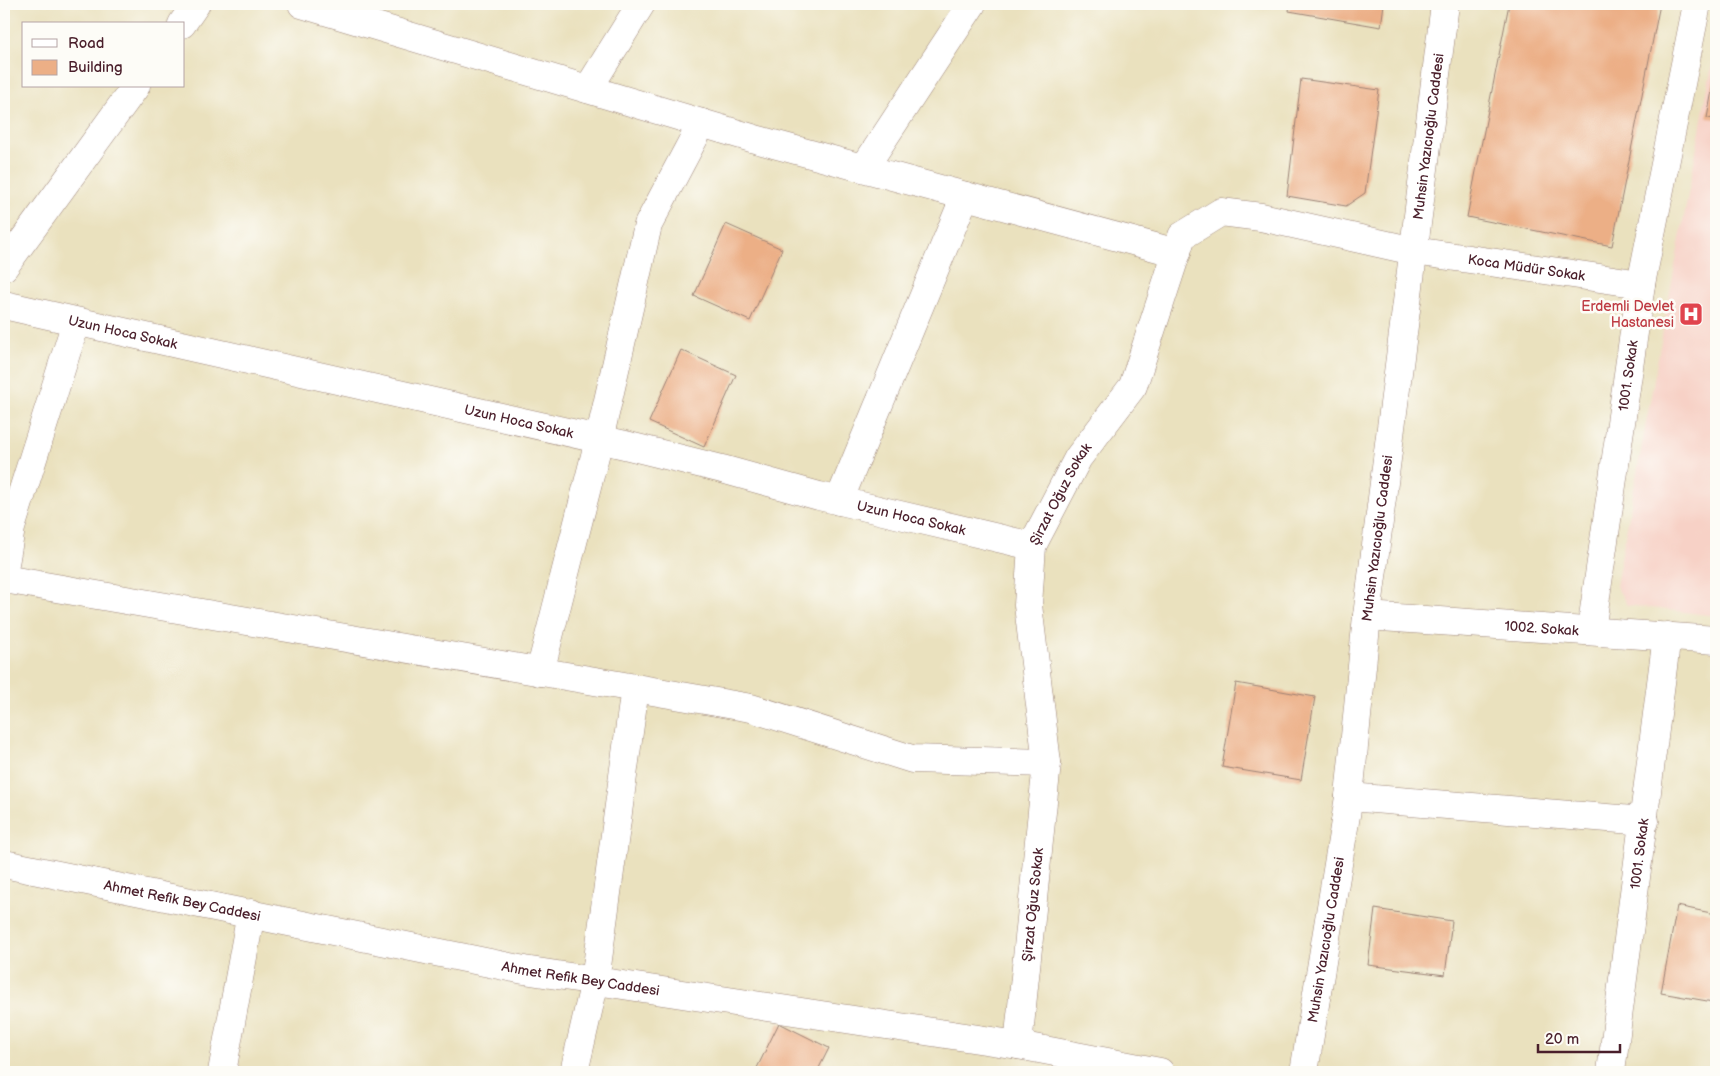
<svg xmlns="http://www.w3.org/2000/svg" width="1720" height="1076" font-family="'Balsamiq Sans',sans-serif">
<rect width="100%" height="100%" fill="#fdfcf7"/>
<filter id="ink" filterUnits="userSpaceOnUse"><feTurbulence type="fractalNoise" baseFrequency=".02" numOctaves="2"/><feDisplacementMap in="SourceGraphic" scale="10" xChannelSelector="R" yChannelSelector="G"/><feConvolveMatrix kernelMatrix="1 2 1 2 8 2 1 2 1" color-interpolation-filters="sRGB"/></filter>
<filter id="wash" filterUnits="userSpaceOnUse"><feTurbulence type="fractalNoise" baseFrequency=".0096" numOctaves="4" result="noise"/><feDisplacementMap in="SourceGraphic" scale="20" xChannelSelector="R" yChannelSelector="G"/><feGaussianBlur stdDeviation="1.12" result="paint"/><feColorMatrix in="noise" values="0 0 0 0 0 0 0 0 0 0 0 0 0 0 0 0 0 1.4 0 .05"/><feComposite in="paint" operator="in"/></filter>
<g filter="url(#wash)">
<rect width="100%" height="100%" fill="#eae1be"/>
<path fill="#f7d1c6" d="M 1716,43 L 1716,616 L 1627,605 L 1616,586 Z"/>
<g id="blocks">
<g fill="#ecaf86">
<path d="M 1290,4 L 1384,4 L 1381,27 L 1289,11 Z"/>
<path d="M 1509,4 L 1660,4 L 1612,246 L 1467,217 Z"/>
<path d="M 1715,74 L 1716,74 L 1716,119 L 1707,118 Z"/>
<path d="M 1301,79 L 1379,90 L 1365,193 L 1346,206 L 1287,196 Z"/>
<path d="M 726,224 L 782,249 L 750,321 L 694,296 Z"/>
<path d="M 681,350 L 736,375 L 704,447 L 649,422 Z"/>
<path d="M 1236,683 L 1315,697 L 1301,780 L 1222,767 Z"/>
<path d="M 1677,906 L 1716,914 L 1716,982 L 1713,1002 L 1661,993 Z"/>
<path d="M 1375,909 L 1452,921 L 1445,975 L 1368,965 Z"/>
<path d="M 779,1023 L 829,1048 L 817,1072 L 755,1072 Z"/>
</g>
</g>
</g>
<g filter="url(#ink)">
<use href="#blocks" fill-opacity="0" stroke="#9a8074" stroke-width="1"/>
<g fill="none" stroke-linecap="round" stroke-linejoin="round">
<g stroke="#9a8074" stroke-width="29">
<g id="minor">
<path d="M 302,4 L 755,139 L 1177,253"/>
<path d="M 182,24 L 196,4"/>
<path d="M 588,89 L 641,4"/>
<path d="M 864,168 L 972,4"/>
<path d="M 4,267 L 136,86"/>
<path id="s1" d="M 4,305 L 625,445 L 722,469 L 819,496 L 1032,546"/>
<path d="M 839,501 L 965,196"/>
<path d="M 4,570 L 11,528 L 76,322"/>
<path d="M 4,579 L 751,708 L 912,759 L 1047,763"/>
<path id="s2" d="M 1367,616 L 1716,640"/>
<path id="s3" d="M 1591,631 L 1641,284 L 1697,4"/>
<path d="M 540,672 L 599,440 L 648,225 L 702,123"/>
<path d="M 1349,797 L 1645,821"/>
<path id="s4" d="M 4,864 L 524,970 L 1018,1045 L 1160,1072"/>
<path id="s5" d="M 1018,1045 L 1047,763 L 1028,605 L 1032,546 L 1078,458 L 1133,386 L 1182,236 L 1221,212 L 1261,217 L 1414,251 L 1641,284"/>
<path d="M 222,1072 L 251,913"/>
<path d="M 574,1072 L 595,981 L 635,688"/>
<path id="s6" d="M 1304,1072 L 1349,797 L 1367,616 L 1445,4"/>
<path id="s7" d="M 1611,1072 L 1667,636"/>
</g>
</g>
<use href="#minor" stroke="#fff" stroke-width="28"/>
</g>
</g>
<defs>
<g id="hospital-square" transform="scale(1.25)"><rect x="-9" y="-9" width="18" height="18" rx="4" fill="#e0444e" stroke="#fdfcf7"/><path d="M-5-5h3v3.5h4V-5h3V5h-3V1.5h-4V5h-3Z" fill="#fff"/></g>
</defs>
<g fill-rule="evenodd">
<use href="#hospital-square" x="1691" y="314"/>
</g>
<g text-anchor="middle" dominant-baseline="central" stroke-width="5" stroke-linejoin="round" paint-order="stroke">
<g font-size="14" fill="#4a1f2b" stroke="#fdfcf7">
<text stroke="none"><textPath href="#s6" startOffset="944">Muhsin Yazıcıoğlu Caddesi</textPath></text>
<text stroke="none"><textPath href="#s5" startOffset="1206">Koca Müdür Sokak</textPath></text>
<text stroke="none"><textPath href="#s1" startOffset="122">Uzun Hoca Sokak</textPath></text>
<text stroke="none"><textPath href="#s3" startOffset="258">1001. Sokak</textPath></text>
<text stroke="none"><textPath href="#s1" startOffset="528">Uzun Hoca Sokak</textPath></text>
<text stroke="none"><textPath href="#s5" startOffset="561">Şirzat Oğuz Sokak</textPath></text>
<text stroke="none"><textPath href="#s1" startOffset="932">Uzun Hoca Sokak</textPath></text>
<text stroke="none"><textPath href="#s6" startOffset="539">Muhsin Yazıcıoğlu Caddesi</textPath></text>
<text stroke="none"><textPath href="#s2" startOffset="175">1002. Sokak</textPath></text>
<text stroke="none"><textPath href="#s7" startOffset="220">1001. Sokak</textPath></text>
<text stroke="none"><textPath href="#s4" startOffset="182">Ahmet Refik Bey Caddesi</textPath></text>
<text stroke="none"><textPath href="#s5" startOffset="141">Şirzat Oğuz Sokak</textPath></text>
<text stroke="none"><textPath href="#s6" startOffset="134">Muhsin Yazıcıoğlu Caddesi</textPath></text>
<text stroke="none"><textPath href="#s4" startOffset="588">Ahmet Refik Bey Caddesi</textPath></text>
</g>
<g font-size="14" fill="#be3a42" stroke="#fdfcf7" text-anchor="end">
<text x="1674" y="306">Erdemli Devlet<tspan x="1674" dy="16">Hastanesi</tspan></text>
</g>
</g>
<rect width="1720" height="1076" fill="none" stroke="#fdfcf7" stroke-width="20"/>
<rect x="22" y="22" width="162" height="65" fill="#fdfcf7" stroke="#b5a4a5"/>
<rect x="32" y="39" width="25" height="8" fill="#ffffff" stroke="#b5a4a5"/>
<text x="68" y="48" font-size="15" fill="#4a1f2b">Road</text>
<rect x="32" y="60" width="25" height="15" fill="#ecaf86" stroke="#b5a4a5"/>
<text x="68" y="72" font-size="15" fill="#4a1f2b">Building</text>
<path d="M1538 1044v8h82v-8" fill="none" stroke="#4a1f2b" stroke-width="2.5"/>
<text x="1545" y="1044" font-size="15" fill="#4a1f2b" stroke="#fdfcf7" stroke-width="4" paint-order="stroke">20 m</text>
</svg>
